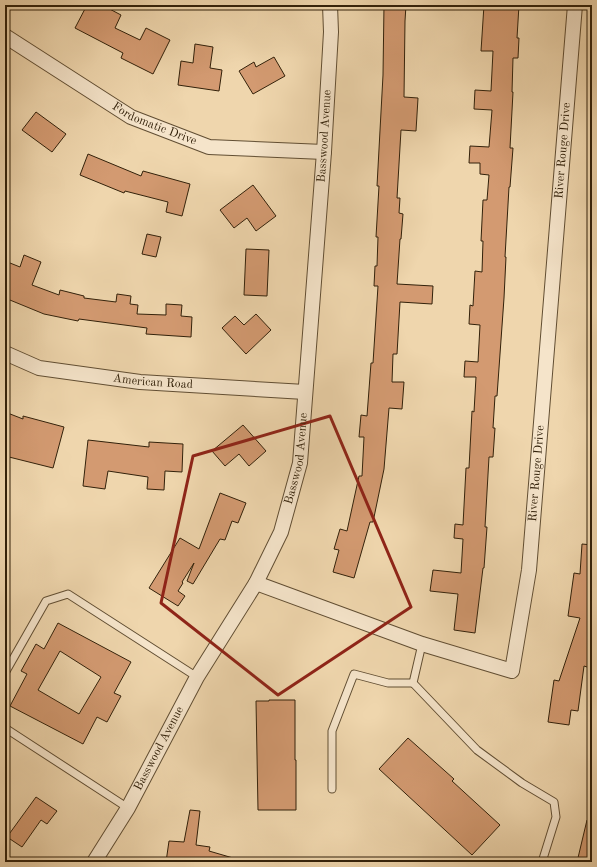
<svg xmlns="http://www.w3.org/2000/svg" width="597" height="867" font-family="'Old Standard TT',serif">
<rect width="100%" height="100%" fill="#efd6ad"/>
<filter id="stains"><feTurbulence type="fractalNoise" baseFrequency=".005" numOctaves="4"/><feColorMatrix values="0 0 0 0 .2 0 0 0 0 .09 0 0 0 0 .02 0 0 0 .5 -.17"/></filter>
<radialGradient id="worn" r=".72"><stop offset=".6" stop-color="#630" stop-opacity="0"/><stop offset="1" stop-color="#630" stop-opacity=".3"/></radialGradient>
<g fill="#d39a71" stroke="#32210a" fill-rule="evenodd">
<path d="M 87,5 L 102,5 L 121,15 L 115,28 L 140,40 L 146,28 L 170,40 L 153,74 L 121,58 L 123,53 L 75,28 Z"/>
<path d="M 384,5 L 406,5 L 405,21 L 404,97 L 418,98 L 416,131 L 401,130 L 397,198 L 400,198 L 399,213 L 403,214 L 401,239 L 400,239 L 397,284 L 433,286 L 432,304 L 400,302 L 397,354 L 393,354 L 392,382 L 404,382 L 402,409 L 389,408 L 384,469 L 373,522 L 370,522 L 354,578 L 333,572 L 339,550 L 334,549 L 340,529 L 347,531 L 359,476 L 362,476 L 364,437 L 359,437 L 361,415 L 367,416 L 371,363 L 373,363 L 378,286 L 374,286 L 375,266 L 377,266 L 378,237 L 376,237 L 379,186 L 377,186 L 383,75 Z"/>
<path d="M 484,5 L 519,5 L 517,38 L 519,38 L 518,58 L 513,58 L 512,92 L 513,92 L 510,148 L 513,148 L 510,187 L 509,187 L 505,257 L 506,257 L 504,298 L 497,396 L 495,396 L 493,428 L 495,428 L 493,457 L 489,457 L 485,527 L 487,527 L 484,568 L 483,568 L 475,633 L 454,630 L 458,594 L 430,591 L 433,570 L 461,573 L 463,539 L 454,538 L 455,524 L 463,525 L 466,468 L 469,468 L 472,411 L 474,412 L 476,377 L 464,377 L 465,361 L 478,362 L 480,325 L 469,324 L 470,305 L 473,306 L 475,271 L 482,272 L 483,241 L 481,241 L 483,200 L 487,200 L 489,175 L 480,174 L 480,163 L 469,163 L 470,146 L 489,147 L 492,110 L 474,109 L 475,90 L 491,91 L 493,51 L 481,51 Z"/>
<path d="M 195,44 L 213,47 L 210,68 L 222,70 L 219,91 L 178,85 L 181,61 L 193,63 Z"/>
<path d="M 274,57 L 285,76 L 253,94 L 239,71 L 254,62 L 256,67 Z"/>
<path d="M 36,112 L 66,134 L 52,152 L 22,130 Z"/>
<path d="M 88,154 L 141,176 L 143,171 L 190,184 L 182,216 L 166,212 L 168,202 L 125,191 L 124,193 L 80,175 Z"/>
<path d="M 253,185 L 276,216 L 256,231 L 247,218 L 234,228 L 220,210 Z"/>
<path d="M 147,234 L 161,237 L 156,257 L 142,254 Z"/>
<path d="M 246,249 L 269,250 L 267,296 L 244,295 Z"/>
<path d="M 24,255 L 41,262 L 32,285 L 59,295 L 60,290 L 84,296 L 84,298 L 116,302 L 117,294 L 131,296 L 130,304 L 138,305 L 137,314 L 166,315 L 166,304 L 182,305 L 181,316 L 192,317 L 191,337 L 146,334 L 147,328 L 79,319 L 78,321 L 44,314 L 5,298 L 5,261 L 20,267 Z"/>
<path d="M 256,314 L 271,330 L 246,354 L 222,328 L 235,316 L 244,325 Z"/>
<path d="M 5,412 L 23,419 L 23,416 L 64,427 L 53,468 L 5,456 Z"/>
<path d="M 243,425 L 266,451 L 249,466 L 239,454 L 225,466 L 212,451 Z"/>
<path d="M 88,440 L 149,447 L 149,442 L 183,444 L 182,472 L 165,471 L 164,490 L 147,489 L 148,477 L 108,471 L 105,489 L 83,486 Z"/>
<path d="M 220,493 L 246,503 L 238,523 L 232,521 L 225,540 L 220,539 L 193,584 L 187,581 L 194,563 L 182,582 L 183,583 L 178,591 L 185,596 L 178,606 L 149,588 L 180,538 L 199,549 Z"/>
<path d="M 582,544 L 592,545 L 592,661 L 590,668 L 584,666 L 578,711 L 571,710 L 569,725 L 548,722 L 554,680 L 559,681 L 580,618 L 568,616 L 574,573 L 580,574 Z"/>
<path d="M 58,623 L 131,662 L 114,693 L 121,696 L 107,722 L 97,717 L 83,744 L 10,706 L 27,674 L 21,671 L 36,644 L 44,649 ZM 60,651 L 101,677 L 79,714 L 38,690 Z"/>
<path d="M 269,700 L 295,700 L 295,760 L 296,760 L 296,810 L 258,810 L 256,701 L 269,701 Z"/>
<path d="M 408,738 L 454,779 L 452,781 L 500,825 L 472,855 L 379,769 Z"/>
<path d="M 36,797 L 57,811 L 47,824 L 41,820 L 22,847 L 7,837 Z"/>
<path d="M 190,810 L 200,811 L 196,845 L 210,847 L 209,851 L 233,858 L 233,862 L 166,862 L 169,841 L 184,842 Z"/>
<path d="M 587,820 L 592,820 L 592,862 L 577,862 Z"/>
</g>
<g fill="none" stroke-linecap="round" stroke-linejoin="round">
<g stroke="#614e33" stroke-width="9">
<g id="lane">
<path d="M 422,644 L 413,683 L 477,750 L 522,783 L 554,802 L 556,817 L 542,862"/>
<path d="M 5,673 L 46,601 L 68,594 L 197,677"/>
<path d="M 5,728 L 128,808"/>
<path d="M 332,789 L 332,731 L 354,674 L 388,683 L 413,683"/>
</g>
</g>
<g stroke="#614e33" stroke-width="16">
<g id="street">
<path id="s1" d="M 5,36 L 131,117 L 209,147 L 324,152"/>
<path id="s2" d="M 5,353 L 39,368 L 140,382 L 305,392"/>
<path id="s3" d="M 256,583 L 422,644 L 512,671 L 529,570 L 575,5"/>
<path id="s4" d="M 94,862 L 128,808 L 197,677 L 256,583 L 281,532 L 300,463 L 324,152 L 331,32 L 330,5"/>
</g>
</g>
<use href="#lane" stroke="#f5e4ca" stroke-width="7"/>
<use href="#street" stroke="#f5e4ca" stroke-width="14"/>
</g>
<path fill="none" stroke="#8f2418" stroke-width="3" stroke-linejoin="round" d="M 330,416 L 411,607 L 278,695 L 161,603 L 193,456 Z"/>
<g text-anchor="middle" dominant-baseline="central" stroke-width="3" stroke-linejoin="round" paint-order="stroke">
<g font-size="12" fill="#32210a" stroke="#f5e4ca">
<text stroke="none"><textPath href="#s1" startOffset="174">Fordomatic Drive</textPath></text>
<text stroke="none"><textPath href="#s4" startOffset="779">Basswood Avenue</textPath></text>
<text stroke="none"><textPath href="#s3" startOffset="794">River Rouge Drive</textPath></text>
<text stroke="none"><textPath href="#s2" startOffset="152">American Road</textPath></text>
<text stroke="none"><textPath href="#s4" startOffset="455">Basswood Avenue</textPath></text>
<text stroke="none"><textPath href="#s3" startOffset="470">River Rouge Drive</textPath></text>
<text stroke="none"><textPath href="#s4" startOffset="131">Basswood Avenue</textPath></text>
</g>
</g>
<rect width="597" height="867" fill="none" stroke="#efd6ad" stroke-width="20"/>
<rect x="6" y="6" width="585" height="855" fill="none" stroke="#32210a" stroke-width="2"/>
<rect x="10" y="10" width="577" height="847" fill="none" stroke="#32210a"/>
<rect width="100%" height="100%" filter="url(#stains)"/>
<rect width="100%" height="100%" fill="url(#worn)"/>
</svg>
